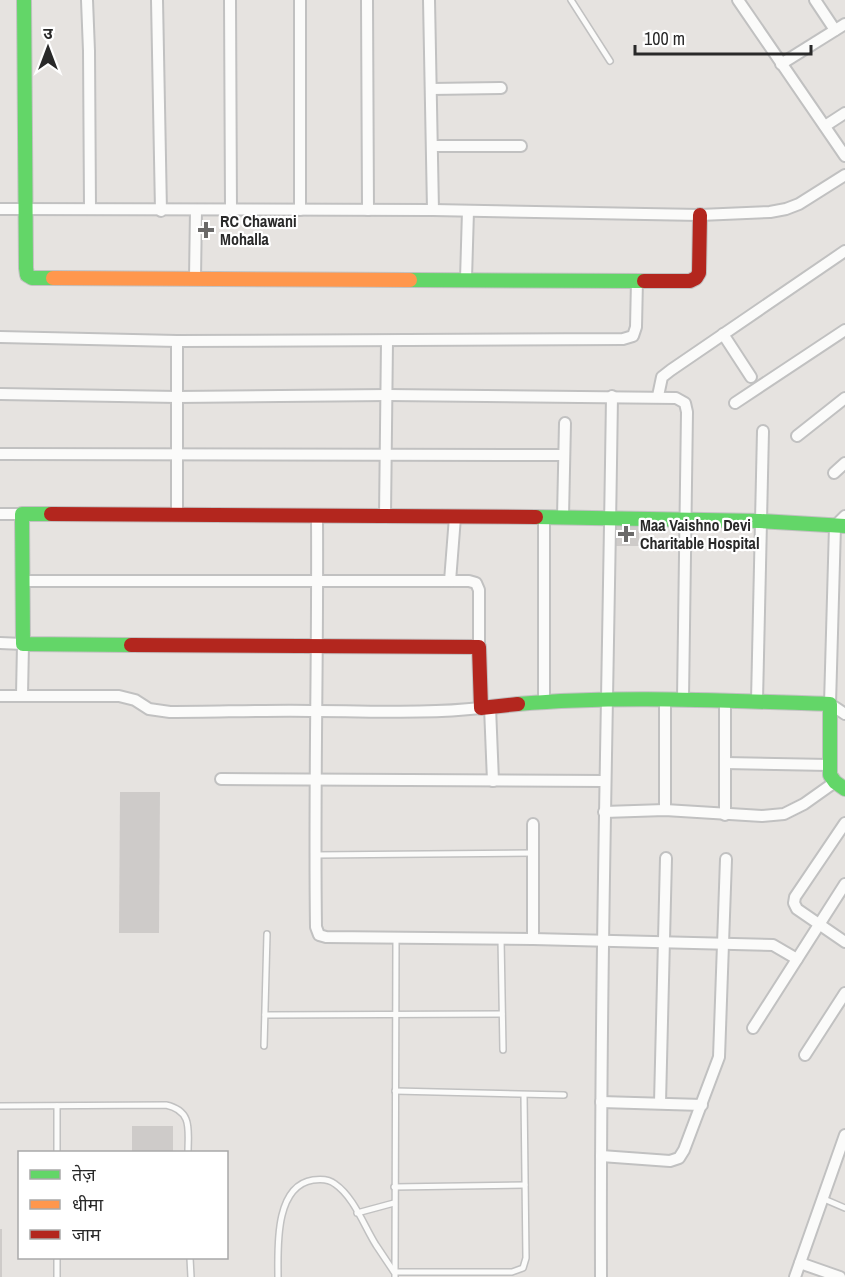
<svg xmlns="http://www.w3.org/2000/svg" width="845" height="1277" font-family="'Archivo Narrow','Noto Sans Devanagari',sans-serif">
<rect width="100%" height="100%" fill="#e6e3e0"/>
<g fill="#cecbc9">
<path d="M 639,523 L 639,546 L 613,546 L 612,524 Z"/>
<path d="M 120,792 L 160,792 L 159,933 L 119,933 Z"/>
<rect x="132" y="1126" width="41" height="26"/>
<rect x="0" y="1229" width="2" height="48"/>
</g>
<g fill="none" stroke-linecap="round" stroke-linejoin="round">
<g stroke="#c1c1c1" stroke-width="8">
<g id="lane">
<path d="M 571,0 L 610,61"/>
<path d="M 316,855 L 533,853"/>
<path d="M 501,939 L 503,1050"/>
<path d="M 265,1015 L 502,1014"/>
<path d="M 264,1046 L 267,934"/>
<path d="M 395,1091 L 564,1095"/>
<path d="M 0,1106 L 166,1105 C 193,1111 188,1130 188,1152"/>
<path d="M 57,1152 L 57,1106"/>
<path d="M 394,1187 L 525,1185"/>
<path d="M 824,1199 L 845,1208"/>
<path d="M 357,1213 L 394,1203"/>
<path d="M 190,1258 L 191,1277"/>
<path d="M 57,1277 L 57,1258"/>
<path d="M 278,1277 C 278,1249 274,1186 313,1180 C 320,1179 329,1179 335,1184 C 354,1197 364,1226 376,1245 C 382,1254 388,1263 394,1272 L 512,1272 L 523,1268 L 526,1258 L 524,1095"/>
<path d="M 395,1277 L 396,939"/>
</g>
</g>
<g stroke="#c1c1c1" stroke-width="14">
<g id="street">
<path d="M 87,0 L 89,51 L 90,209"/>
<path d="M 157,0 L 161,211"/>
<path d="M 230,0 L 231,210"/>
<path d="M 367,0 L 368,210"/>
<path d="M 738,0 L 845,156"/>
<path d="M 815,0 L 835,30"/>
<path d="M 781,64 L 845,24"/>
<path d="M 431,89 L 501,88"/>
<path d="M 825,126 L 845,113"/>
<path d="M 432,146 L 521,146"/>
<path d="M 0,209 L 433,210 L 429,0"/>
<path d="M 300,210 L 300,0"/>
<path d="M 433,210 L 700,215 L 770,212 L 786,209 L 799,204 L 845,175"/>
<path d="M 195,278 L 196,210"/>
<path d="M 466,279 L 468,211"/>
<path d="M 723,334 L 751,377"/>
<path d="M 0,337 L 177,341 L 623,339 L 633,336 L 636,327 L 637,280"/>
<path d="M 177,341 L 177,515"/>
<path d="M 0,394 L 177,397 L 388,395 L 676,398 L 685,403 L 687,412 L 683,699"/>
<path d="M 658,396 L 662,377 L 671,370 L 845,251"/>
<path d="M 735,403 L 845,330"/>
<path d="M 797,436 L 845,398"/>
<path d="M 0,454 L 564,455"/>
<path d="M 834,473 L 845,463"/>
<path d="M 0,514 L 22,514"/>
<path d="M 385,516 L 387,341"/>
<path d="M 845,516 L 835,526 L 830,704 L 845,714"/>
<path d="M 317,517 C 318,653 314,790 316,927 L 319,935 L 326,937 L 533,939 L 773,945 L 797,959"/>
<path d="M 563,517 L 565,423"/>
<path d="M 23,581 L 469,581 L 476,583 L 479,590 L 479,647"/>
<path d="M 450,581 L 455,517"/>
<path d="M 0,643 L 23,644 L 22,695"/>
<path d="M 0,696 L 119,696 L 135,700 L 149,709 L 170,712 C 219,712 268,710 317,711 C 372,711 426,714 481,708"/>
<path d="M 725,701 L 725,815"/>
<path d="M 757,701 L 763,431"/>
<path d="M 544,702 L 544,518"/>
<path d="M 490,707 L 493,781"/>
<path d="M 725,763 L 829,765"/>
<path d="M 221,779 L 605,781"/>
<path d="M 665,810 L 665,699"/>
<path d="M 604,812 L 665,810 L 762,816 L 784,814 L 804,804 L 835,782"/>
<path d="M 845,823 L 795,897 L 794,903 L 797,909 L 845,942"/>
<path d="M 533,824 L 533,939"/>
<path d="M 753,1028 L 845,884"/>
<path d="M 805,1055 L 845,993"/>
<path d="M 601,1102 L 702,1105"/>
<path d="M 660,1103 L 666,858"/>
<path d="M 601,1156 L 670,1161 L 679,1158 L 684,1150 L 719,1057 L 726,859"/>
<path d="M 800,1263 L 840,1277"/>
<path d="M 601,1277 C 600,983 608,690 612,396"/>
<path d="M 795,1277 L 845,1135"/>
</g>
</g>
<g stroke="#c1c1c1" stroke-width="16">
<g id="fast">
<path d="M 24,0 L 26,268 L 27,275 L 32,278 L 53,278"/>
<path d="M 410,280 L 644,281"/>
<path d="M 51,514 L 22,514 L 23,644 L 131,645"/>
<path d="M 536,517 L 760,521 L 845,526"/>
<path d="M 518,704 C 621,695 726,701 830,704 L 830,775 L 835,782 L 845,789"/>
</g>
</g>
<g stroke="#c1c1c1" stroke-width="16">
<path id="slow" d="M 53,278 L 410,280"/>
</g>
<g stroke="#c1c1c1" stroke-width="16">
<g id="jam">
<path d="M 644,281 L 690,281 L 696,278 L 699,273 L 700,215"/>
<path d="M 51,514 L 536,517"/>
<path d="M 131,645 L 479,647 L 481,708 L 518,704"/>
</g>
</g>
<use href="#lane" stroke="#fbfbfa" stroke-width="5"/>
<use href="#street" stroke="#fbfbfa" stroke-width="10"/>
<use href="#fast" stroke="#63d668" stroke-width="14"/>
<use href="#slow" stroke="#ff974d" stroke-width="14"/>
<use href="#jam" stroke="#b3261e" stroke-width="14"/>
</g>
<g fill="#6b6a69" stroke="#fff" stroke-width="2">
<path d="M203 221h6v6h6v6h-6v6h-6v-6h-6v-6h6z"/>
<path d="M623 525h6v6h6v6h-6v6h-6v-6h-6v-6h6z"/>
</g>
<g text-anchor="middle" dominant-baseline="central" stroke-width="4.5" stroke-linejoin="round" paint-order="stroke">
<g font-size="16" font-weight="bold" fill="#292929" stroke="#fff" text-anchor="start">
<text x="220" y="221">RC Chawani<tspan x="220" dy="18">Mohalla</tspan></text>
<text x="640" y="525">Maa Vaishno Devi<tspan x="640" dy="18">Charitable Hospital</tspan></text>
</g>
</g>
<rect x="18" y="1151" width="210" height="108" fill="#ffffff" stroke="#a9a9a9" stroke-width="1.5"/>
<rect x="30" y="1170" width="30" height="9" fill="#63d668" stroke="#a9a9a9" stroke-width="1.5"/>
<text x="72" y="1181" font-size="18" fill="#292929">तेज़</text>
<rect x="30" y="1200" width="30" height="9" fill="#ff974d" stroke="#a9a9a9" stroke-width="1.5"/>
<text x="72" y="1211" font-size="18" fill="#292929">धीमा</text>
<rect x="30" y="1230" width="30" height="9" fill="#b3261e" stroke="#a9a9a9" stroke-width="1.5"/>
<text x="72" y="1241" font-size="18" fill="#292929">जाम</text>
<g transform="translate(48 48)" stroke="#ffffff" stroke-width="4.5" paint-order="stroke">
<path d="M0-4.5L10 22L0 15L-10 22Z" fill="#292929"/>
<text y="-9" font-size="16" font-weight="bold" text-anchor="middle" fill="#292929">उ</text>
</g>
<path d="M635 45v9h176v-9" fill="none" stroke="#292929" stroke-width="3"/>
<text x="644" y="45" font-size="18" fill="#292929" stroke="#ffffff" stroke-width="4.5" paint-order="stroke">100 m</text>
</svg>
